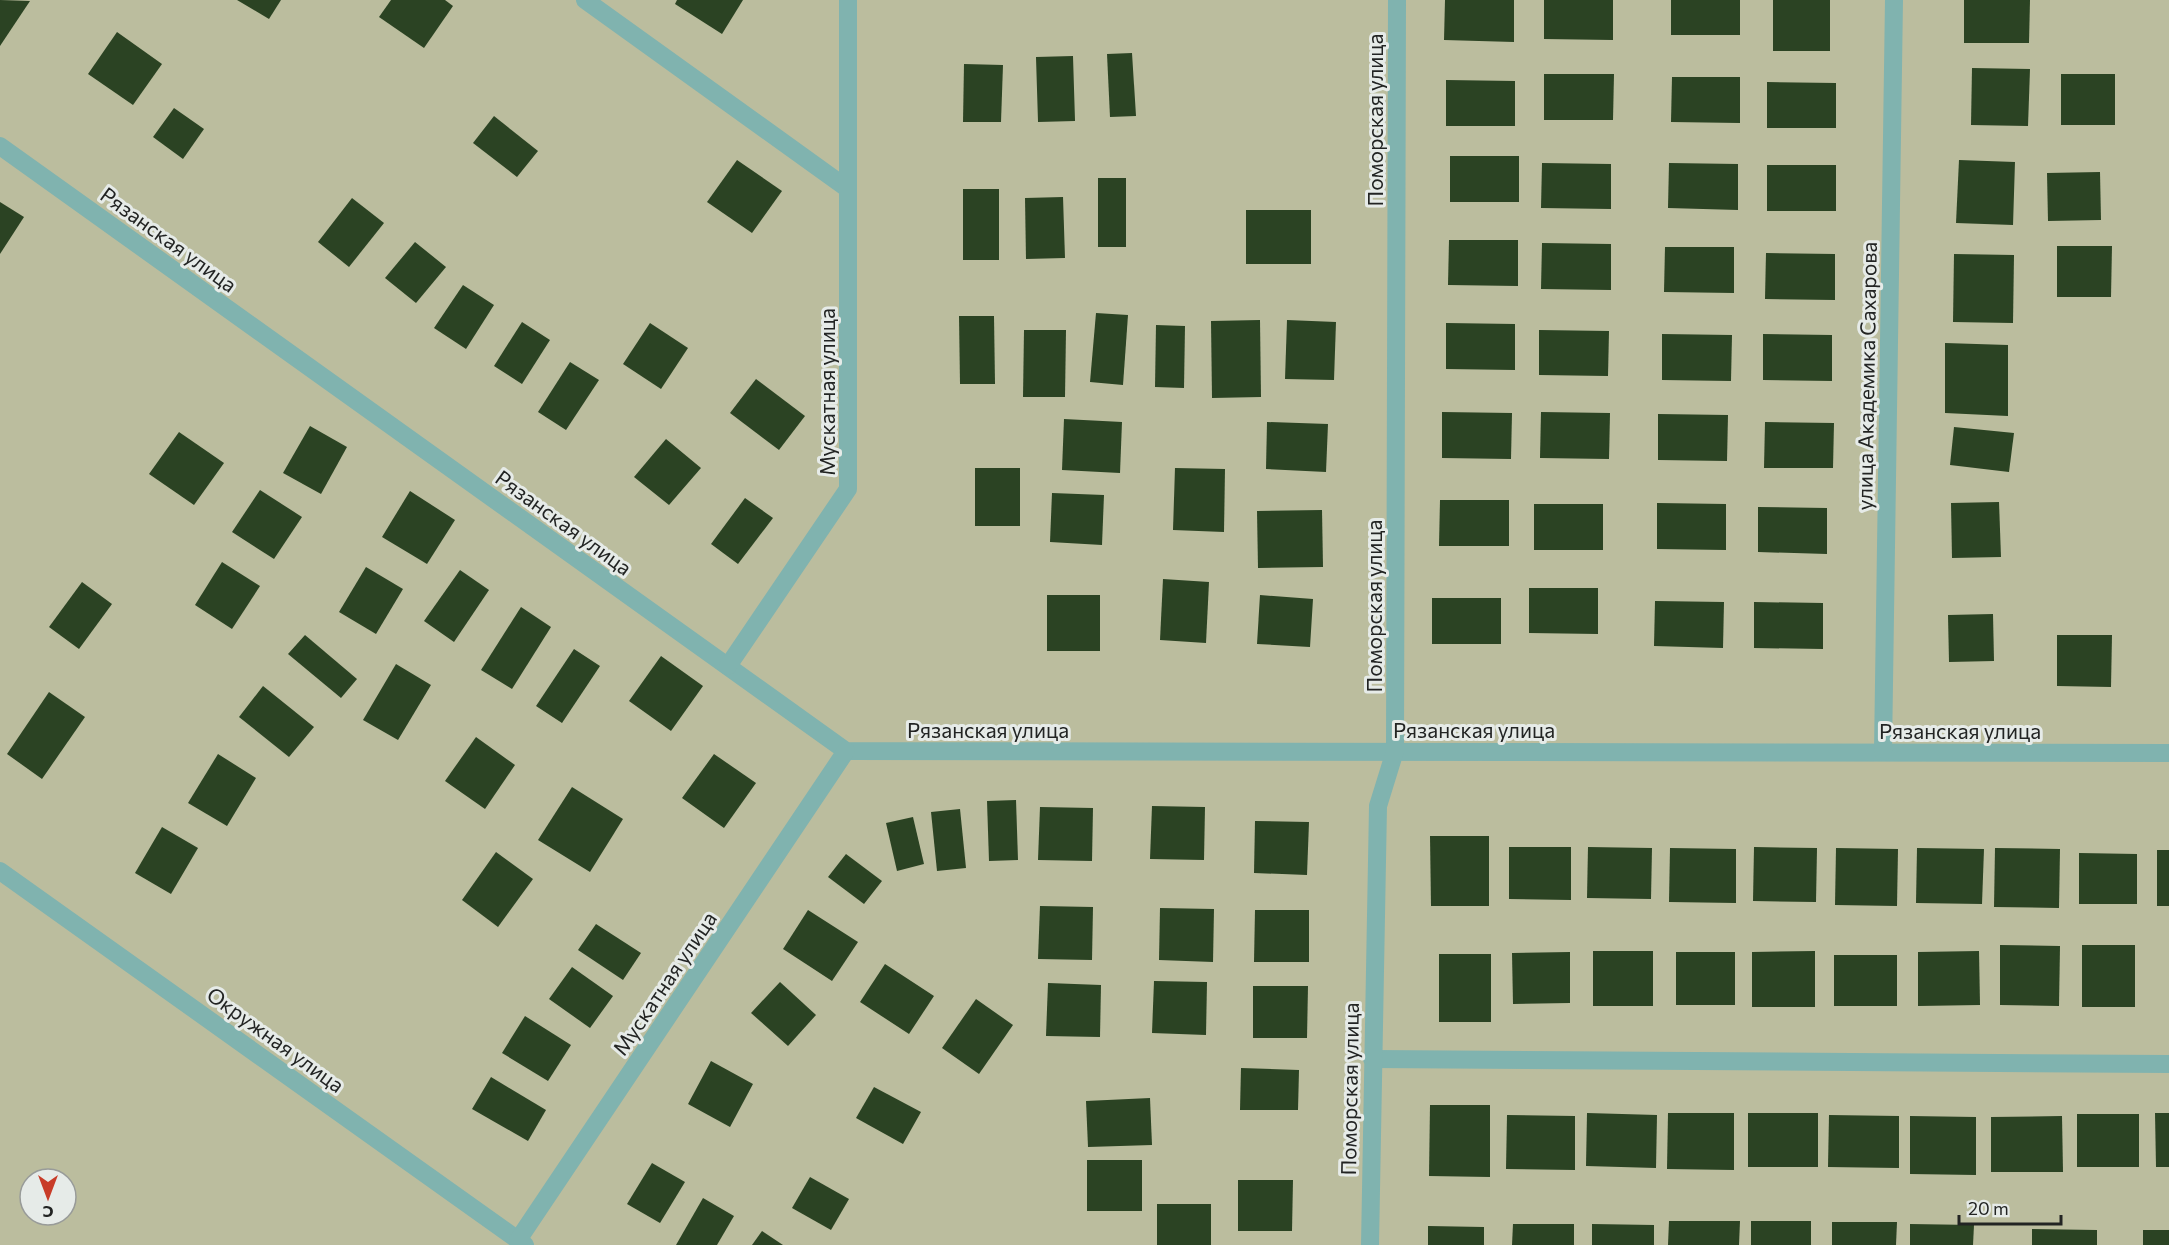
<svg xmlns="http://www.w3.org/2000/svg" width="2169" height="1245" font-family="Commissioner,sans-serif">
<rect width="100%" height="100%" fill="#e6ebe8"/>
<path fill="#bbbd9e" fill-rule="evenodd" d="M 0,0 L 2169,0 L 2169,1245 L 0,1245 ZM 30,1179 L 66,1179 L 66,1215 L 30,1215 Z"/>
<g fill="#2b4323">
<path d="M 0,0 L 30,1 L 0,46 Z"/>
<path d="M 237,0 L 281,0 L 269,19 Z"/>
<path d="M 391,0 L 445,0 L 453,6 L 424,48 L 379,17 Z"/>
<path d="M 677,0 L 743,0 L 722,34 L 675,4 Z"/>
<path d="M 1445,0 L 1514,0 L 1514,42 L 1444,40 Z"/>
<path d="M 1544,0 L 1613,0 L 1613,40 L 1544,39 Z"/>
<rect x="1671" y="0" width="69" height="35"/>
<rect x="1773" y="0" width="57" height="51"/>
<path d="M 1964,0 L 2030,0 L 2029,43 L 1964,43 Z"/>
<path d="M 117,32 L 162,64 L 133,105 L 88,74 Z"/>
<path d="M 1132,53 L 1136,116 L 1110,117 L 1107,54 Z"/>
<path d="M 1073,56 L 1075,121 L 1038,122 L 1036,57 Z"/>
<path d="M 964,64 L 1003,65 L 1001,122 L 963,122 Z"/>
<path d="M 1972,68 L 2030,69 L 2028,126 L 1971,125 Z"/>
<path d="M 1544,74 L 1614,74 L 1613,120 L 1544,120 Z"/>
<rect x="2061" y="74" width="54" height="51"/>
<path d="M 1672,77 L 1740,77 L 1740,123 L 1671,122 Z"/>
<path d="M 1446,80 L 1515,81 L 1515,126 L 1446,126 Z"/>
<path d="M 1767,82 L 1836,83 L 1836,128 L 1767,128 Z"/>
<path d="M 174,108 L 204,129 L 183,159 L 153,137 Z"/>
<path d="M 494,116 L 538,151 L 517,177 L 473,143 Z"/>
<rect x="1450" y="156" width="69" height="46"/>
<path d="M 737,160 L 782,191 L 752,233 L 707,202 Z"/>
<path d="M 1959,160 L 2015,162 L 2013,225 L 1956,223 Z"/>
<path d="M 1542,163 L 1611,164 L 1611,209 L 1541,208 Z"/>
<path d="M 1669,163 L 1738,164 L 1738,210 L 1668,208 Z"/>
<rect x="1767" y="165" width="69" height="46"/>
<path d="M 2100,172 L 2101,220 L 2048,221 L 2047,173 Z"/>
<rect x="1098" y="178" width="28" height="69"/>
<rect x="963" y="189" width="36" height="71"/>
<path d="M 1063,197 L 1065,258 L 1026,259 L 1025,198 Z"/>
<path d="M 352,198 L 384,223 L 349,267 L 318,242 Z"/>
<path d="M 0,202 L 24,217 L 0,254 Z"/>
<rect x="1246" y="210" width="65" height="54"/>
<path d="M 1449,240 L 1518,240 L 1518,286 L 1448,285 Z"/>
<path d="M 415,242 L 446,267 L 416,303 L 385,278 Z"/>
<path d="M 1542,243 L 1611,244 L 1611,290 L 1541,289 Z"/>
<path d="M 2057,246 L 2112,246 L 2111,297 L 2057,297 Z"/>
<path d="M 1665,247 L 1734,247 L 1734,293 L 1664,292 Z"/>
<path d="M 1766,253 L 1835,254 L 1835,300 L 1765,299 Z"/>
<path d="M 1954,254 L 2014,255 L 2013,323 L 1953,322 Z"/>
<path d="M 463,285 L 494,305 L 466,349 L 434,328 Z"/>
<path d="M 1096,313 L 1128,315 L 1123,385 L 1090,382 Z"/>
<path d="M 959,316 L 994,316 L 995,384 L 960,384 Z"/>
<path d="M 1260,320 L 1261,397 L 1212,398 L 1211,321 Z"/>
<path d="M 1287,320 L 1336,322 L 1334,380 L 1285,379 Z"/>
<path d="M 522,322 L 550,340 L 522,384 L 494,366 Z"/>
<path d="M 650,323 L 688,348 L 661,389 L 623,364 Z"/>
<path d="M 1446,323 L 1515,324 L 1515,370 L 1446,369 Z"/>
<path d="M 1156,325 L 1185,326 L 1184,388 L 1155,387 Z"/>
<path d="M 1024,330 L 1066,330 L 1065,397 L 1023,397 Z"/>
<path d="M 1539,330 L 1609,331 L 1608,376 L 1539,375 Z"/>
<path d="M 1662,334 L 1732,335 L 1731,381 L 1662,380 Z"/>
<path d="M 1763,334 L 1832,335 L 1832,381 L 1763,380 Z"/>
<path d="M 1945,343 L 2008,345 L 2008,416 L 1945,413 Z"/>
<path d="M 570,362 L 599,380 L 566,430 L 538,412 Z"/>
<path d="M 756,379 L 805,416 L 779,450 L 730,413 Z"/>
<path d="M 1442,412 L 1512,413 L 1511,459 L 1442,458 Z"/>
<path d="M 1541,412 L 1610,413 L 1609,459 L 1540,458 Z"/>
<path d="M 1658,414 L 1728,415 L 1727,461 L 1658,460 Z"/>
<path d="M 1064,419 L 1122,422 L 1120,473 L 1062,470 Z"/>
<path d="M 1267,422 L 1328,424 L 1326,472 L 1266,469 Z"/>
<path d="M 1765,422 L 1834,423 L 1833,468 L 1764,468 Z"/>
<path d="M 310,426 L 347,447 L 321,494 L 283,473 Z"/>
<path d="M 1954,427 L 2014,433 L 2009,472 L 1950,465 Z"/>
<path d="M 179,432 L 224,463 L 194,505 L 149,474 Z"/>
<path d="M 666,439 L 701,468 L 669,505 L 634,477 Z"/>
<rect x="975" y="468" width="45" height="58"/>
<path d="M 1175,468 L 1225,469 L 1224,532 L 1173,530 Z"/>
<path d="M 260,490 L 302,517 L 274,559 L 232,532 Z"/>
<path d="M 410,491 L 455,520 L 427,564 L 382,537 Z"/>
<path d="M 1052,493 L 1104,495 L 1102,545 L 1050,542 Z"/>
<path d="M 745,498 L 773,518 L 738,564 L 711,544 Z"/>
<path d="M 1440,500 L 1509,500 L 1509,546 L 1439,546 Z"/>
<path d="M 1999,502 L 2001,557 L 1952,558 L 1951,503 Z"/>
<path d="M 1657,503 L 1726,504 L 1726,550 L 1657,549 Z"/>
<rect x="1534" y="504" width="69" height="46"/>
<path d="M 1758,507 L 1827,508 L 1827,554 L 1758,552 Z"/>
<path d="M 1322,510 L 1323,567 L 1258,568 L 1257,511 Z"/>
<path d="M 222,562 L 260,586 L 232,629 L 195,605 Z"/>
<path d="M 366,567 L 403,589 L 376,634 L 339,612 Z"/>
<path d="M 460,570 L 489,590 L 454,642 L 424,621 Z"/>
<path d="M 1163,579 L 1209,582 L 1206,643 L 1160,640 Z"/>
<path d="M 82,582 L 112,604 L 79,649 L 49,627 Z"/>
<path d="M 1529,588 L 1598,588 L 1598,634 L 1529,633 Z"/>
<rect x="1047" y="595" width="53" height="56"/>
<path d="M 1260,595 L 1313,599 L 1310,647 L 1257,644 Z"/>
<rect x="1432" y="598" width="69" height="46"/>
<path d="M 1655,601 L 1724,602 L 1723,648 L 1654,646 Z"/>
<path d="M 1754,602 L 1823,603 L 1823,649 L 1754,648 Z"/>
<path d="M 521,607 L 551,627 L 512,689 L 481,670 Z"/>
<path d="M 1993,614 L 1994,661 L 1949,662 L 1948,615 Z"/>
<path d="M 305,635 L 357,679 L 341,698 L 288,654 Z"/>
<path d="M 2057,635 L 2112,635 L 2111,687 L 2057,686 Z"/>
<path d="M 574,649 L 600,666 L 562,723 L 536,706 Z"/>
<path d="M 661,656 L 703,686 L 671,731 L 629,701 Z"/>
<path d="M 396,664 L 431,685 L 398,740 L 363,720 Z"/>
<path d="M 263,686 L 314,727 L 289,757 L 239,717 Z"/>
<path d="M 49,692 L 85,717 L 42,779 L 7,754 Z"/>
<path d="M 476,737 L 515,765 L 485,809 L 445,781 Z"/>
<path d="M 218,754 L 256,778 L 227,826 L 188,803 Z"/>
<path d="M 714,754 L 756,783 L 724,828 L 682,798 Z"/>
<path d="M 572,787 L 623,819 L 590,872 L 538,840 Z"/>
<path d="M 1016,800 L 1018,860 L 989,861 L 987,801 Z"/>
<path d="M 1152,806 L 1205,807 L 1204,860 L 1150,859 Z"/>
<path d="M 1040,807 L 1093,808 L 1092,861 L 1038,860 Z"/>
<path d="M 960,809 L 966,868 L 937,871 L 931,812 Z"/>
<path d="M 913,817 L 924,864 L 897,871 L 886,823 Z"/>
<path d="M 1255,821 L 1309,822 L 1307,875 L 1254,873 Z"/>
<path d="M 162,827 L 198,848 L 171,894 L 135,873 Z"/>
<path d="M 1430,836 L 1489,836 L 1489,906 L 1431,906 Z"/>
<path d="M 1509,847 L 1571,847 L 1571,900 L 1509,899 Z"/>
<path d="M 1588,847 L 1652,848 L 1651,899 L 1587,898 Z"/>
<path d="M 1754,847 L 1817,848 L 1816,902 L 1753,901 Z"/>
<path d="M 1670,848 L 1736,849 L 1736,903 L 1669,902 Z"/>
<path d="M 1836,848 L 1898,849 L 1897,906 L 1835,905 Z"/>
<path d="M 1917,848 L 1984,849 L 1982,904 L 1916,903 Z"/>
<path d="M 1995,848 L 2060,849 L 2059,908 L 1994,907 Z"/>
<rect x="2157" y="850" width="12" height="56"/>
<path d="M 496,852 L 533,879 L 498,927 L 462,900 Z"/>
<path d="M 2079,853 L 2137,854 L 2137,904 L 2079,904 Z"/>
<path d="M 846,854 L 882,881 L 864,904 L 828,877 Z"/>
<path d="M 1040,906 L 1093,907 L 1092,960 L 1038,959 Z"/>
<path d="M 1160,908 L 1214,909 L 1213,962 L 1159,960 Z"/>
<path d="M 808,910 L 858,942 L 832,981 L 783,949 Z"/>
<path d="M 1255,910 L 1309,910 L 1309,962 L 1254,962 Z"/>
<path d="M 596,924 L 641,953 L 623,980 L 578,950 Z"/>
<path d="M 2000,945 L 2060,946 L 2059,1006 L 2000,1005 Z"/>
<rect x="2082" y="945" width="53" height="62"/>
<rect x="1593" y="951" width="60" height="55"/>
<path d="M 1815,951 L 1815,1007 L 1752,1007 L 1752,952 Z"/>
<path d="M 1979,951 L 1980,1005 L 1918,1006 L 1918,952 Z"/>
<path d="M 1570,952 L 1570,1003 L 1513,1004 L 1512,953 Z"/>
<rect x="1676" y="952" width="59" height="53"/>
<rect x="1439" y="954" width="52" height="68"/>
<rect x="1834" y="955" width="63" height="51"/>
<path d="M 885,964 L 934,996 L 909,1034 L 860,1002 Z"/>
<path d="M 572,967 L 613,996 L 590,1028 L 549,999 Z"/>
<path d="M 1154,981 L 1207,982 L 1206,1035 L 1152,1033 Z"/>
<path d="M 780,982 L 816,1015 L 788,1046 L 751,1013 Z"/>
<path d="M 1048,983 L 1101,985 L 1100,1037 L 1046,1036 Z"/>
<path d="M 1253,986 L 1308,986 L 1307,1038 L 1253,1038 Z"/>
<path d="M 976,999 L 1013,1025 L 979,1074 L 942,1048 Z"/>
<path d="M 525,1016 L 571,1045 L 548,1081 L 502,1053 Z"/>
<path d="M 711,1061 L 753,1084 L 730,1127 L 688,1104 Z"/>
<path d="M 1241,1068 L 1299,1070 L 1298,1110 L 1240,1110 Z"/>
<path d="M 491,1077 L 546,1110 L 528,1141 L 472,1109 Z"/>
<path d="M 874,1087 L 921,1112 L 903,1144 L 856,1118 Z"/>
<path d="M 1150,1098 L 1152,1145 L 1088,1147 L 1086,1101 Z"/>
<path d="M 1430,1105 L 1490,1105 L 1490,1177 L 1429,1176 Z"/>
<path d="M 1587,1113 L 1657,1115 L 1656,1168 L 1586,1166 Z"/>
<path d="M 1668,1113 L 1734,1113 L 1734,1170 L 1667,1169 Z"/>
<rect x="1748" y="1113" width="70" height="54"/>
<path d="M 2155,1113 L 2169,1113 L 2169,1167 L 2156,1167 Z"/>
<rect x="2077" y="1114" width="62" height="53"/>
<path d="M 1507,1115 L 1575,1116 L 1575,1170 L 1506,1169 Z"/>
<path d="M 1829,1115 L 1899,1116 L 1899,1168 L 1828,1167 Z"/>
<path d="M 1910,1116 L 1976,1117 L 1976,1175 L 1910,1174 Z"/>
<path d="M 2062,1116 L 2063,1172 L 1991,1172 L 1991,1117 Z"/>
<rect x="1087" y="1160" width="55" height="51"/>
<path d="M 652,1163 L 685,1182 L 660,1223 L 627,1204 Z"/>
<path d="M 810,1177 L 849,1199 L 831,1230 L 792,1208 Z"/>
<path d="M 1238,1180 L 1293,1180 L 1292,1231 L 1238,1231 Z"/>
<path d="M 703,1198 L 734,1216 L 717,1245 L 676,1245 Z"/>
<rect x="1157" y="1204" width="54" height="41"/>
<path d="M 1669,1221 L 1740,1221 L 1739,1245 L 1668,1245 Z"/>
<rect x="1751" y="1221" width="60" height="24"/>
<path d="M 1832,1222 L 1897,1222 L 1896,1245 L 1832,1245 Z"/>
<path d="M 1513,1224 L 1574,1224 L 1574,1245 L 1512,1245 Z"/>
<path d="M 1592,1224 L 1654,1225 L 1654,1245 L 1592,1245 Z"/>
<path d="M 1910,1224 L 1974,1225 L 1973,1245 L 1910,1245 Z"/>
<path d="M 1428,1226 L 1484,1227 L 1484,1245 L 1428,1245 Z"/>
<path d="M 2032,1229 L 2097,1230 L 2097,1245 L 2032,1245 Z"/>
<rect x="2143" y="1230" width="26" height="15"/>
<path d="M 762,1231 L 783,1245 L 752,1245 Z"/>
</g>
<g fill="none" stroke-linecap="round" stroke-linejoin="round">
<g stroke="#80b3af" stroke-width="18">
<path d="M 585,0 L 848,189"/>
<path d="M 0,146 L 846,751 L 2169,753"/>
<path d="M 728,666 L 848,489 L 848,0"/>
<path d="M 1883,752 L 1894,0"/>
<path d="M 0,871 L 525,1245"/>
<path d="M 1372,1059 L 2169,1064"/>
<path d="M 518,1240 L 846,751"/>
<path d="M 1370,1245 L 1378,806 L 1395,751 L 1397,0"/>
</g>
</g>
<g text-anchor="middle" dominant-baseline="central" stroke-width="6" stroke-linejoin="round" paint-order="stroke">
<g font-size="21" fill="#222423" stroke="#e6ebe8">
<text transform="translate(1374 120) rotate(-90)">Поморская улица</text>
<text transform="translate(169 239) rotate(36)">Рязанская улица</text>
<text transform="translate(1866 376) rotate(-89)">улица Академика Сахарова</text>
<text transform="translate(826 392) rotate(-90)">Мускатная улица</text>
<text transform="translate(564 522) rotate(36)">Рязанская улица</text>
<text transform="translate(1373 606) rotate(-90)">Поморская улица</text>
<text x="988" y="729">Рязанская улица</text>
<text x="1474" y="729">Рязанская улица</text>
<text x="1960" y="730">Рязанская улица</text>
<text transform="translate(664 983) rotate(-56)">Мускатная улица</text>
<text transform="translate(276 1039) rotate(36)">Окружная улица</text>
<text transform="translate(1349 1089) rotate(-89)">Поморская улица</text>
</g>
</g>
<g transform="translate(48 1197) rotate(180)"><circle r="28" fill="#e6ebe8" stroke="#989b99" stroke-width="1.5"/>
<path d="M0-4.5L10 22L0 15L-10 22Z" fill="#c83c28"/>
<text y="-9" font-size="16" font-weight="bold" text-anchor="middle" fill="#222423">С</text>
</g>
<path d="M1959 1215v9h102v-9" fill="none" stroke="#222423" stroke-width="3"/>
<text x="1968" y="1215" font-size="18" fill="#222423" stroke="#e6ebe8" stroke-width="4.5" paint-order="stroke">20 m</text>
</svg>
